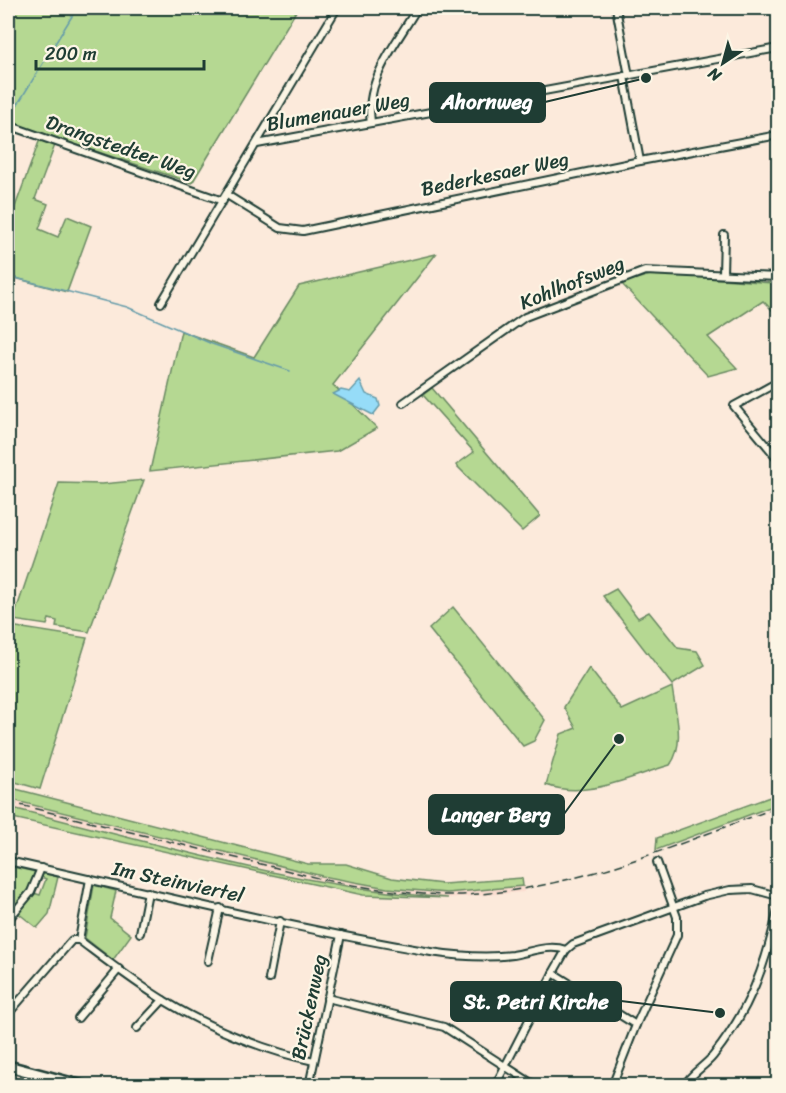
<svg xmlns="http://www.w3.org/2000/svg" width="786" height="1093" font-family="Sriracha,sans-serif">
<rect width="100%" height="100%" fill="#fceadb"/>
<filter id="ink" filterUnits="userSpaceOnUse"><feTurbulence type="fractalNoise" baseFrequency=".0167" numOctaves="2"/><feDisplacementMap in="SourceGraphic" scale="12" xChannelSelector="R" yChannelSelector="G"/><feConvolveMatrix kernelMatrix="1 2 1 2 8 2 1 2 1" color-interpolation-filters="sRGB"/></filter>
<g filter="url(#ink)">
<path fill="#fbddd0" d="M 8,799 L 322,876 L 387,888 L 447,893 L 523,886 L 524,892 L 448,898 L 388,894 L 321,882 L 8,807 Z"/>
<g fill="#b5d892" stroke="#6a8a63" stroke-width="1.5">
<path d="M 8,8 L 298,8 L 192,183 L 8,122 Z"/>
<path d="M 40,139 L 55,145 L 35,199 L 48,204 L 39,229 L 58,237 L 67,216 L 91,226 L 67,292 L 15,278 L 8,304 L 8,226 Z"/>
<path d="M 436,254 L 333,385 L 377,428 L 337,451 L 150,471 L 181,331 L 254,357 L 299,286 Z"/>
<path d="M 654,274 L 773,283 L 778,288 L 778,316 L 763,301 L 708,337 L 737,368 L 708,376 L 621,283 Z"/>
<path d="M 432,388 L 540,516 L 522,531 L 456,465 L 474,452 L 423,395 Z"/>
<path d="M 144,480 L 89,632 L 56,627 L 57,621 L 49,619 L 47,625 L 13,620 L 59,483 L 102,484 Z"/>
<path d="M 616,589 L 638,618 L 649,612 L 678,648 L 697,651 L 705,665 L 672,685 L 603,596 Z"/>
<path d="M 453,607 L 545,720 L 534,741 L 523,746 L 429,629 Z"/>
<path d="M 10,626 L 87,638 L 40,789 L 8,780 L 8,635 Z"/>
<path d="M 589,668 L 622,710 L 672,687 C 675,711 686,744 670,765 C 631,776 587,800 546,785 L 561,734 L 576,728 L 564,707 Z"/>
<path d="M 8,787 L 308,864 L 346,864 L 392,878 L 443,884 L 522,878 L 523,886 L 447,893 L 387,888 L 322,876 L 8,799 Z"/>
<path d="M 778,794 L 778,804 L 656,850 L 657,838 Z"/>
<path d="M 8,807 C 152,842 299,888 448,898 L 363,895 L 8,817 Z"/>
<path d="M 8,866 L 36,872 L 29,891 L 11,912 L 8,910 Z"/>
<path d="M 42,873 L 58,877 L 49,914 L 37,928 L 18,913 L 34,893 L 40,895 L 46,879 L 41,877 Z"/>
<path d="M 94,885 L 116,891 L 110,918 L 131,935 L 113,960 L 85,938 Z"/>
</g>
<path fill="#96dcf8" stroke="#669caa" stroke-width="1.5" d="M 360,381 L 366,394 L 378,399 L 380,406 L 373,415 L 333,394 L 341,390 L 350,392 Z"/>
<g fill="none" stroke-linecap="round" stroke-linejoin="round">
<g stroke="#669caa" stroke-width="1.5">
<path d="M 8,120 L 77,8"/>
<path d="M 8,276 L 127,307 L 212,344 L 290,371"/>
</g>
<g stroke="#1f3d34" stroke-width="10">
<g id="minor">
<path d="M 616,8 L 629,76"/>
<path d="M 624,76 L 640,161"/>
<path d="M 371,123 C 364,80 397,43 417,8"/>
<path d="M 8,125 L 223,201"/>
<path d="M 257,144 L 778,48"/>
<path d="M 227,195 L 280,228 L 303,231 L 640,161 L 778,135"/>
<path d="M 723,274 L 724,235"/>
<path d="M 161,303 L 337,8"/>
<path d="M 778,382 L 734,406 L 778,459"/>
<path d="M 403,403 L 525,317 L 645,271 L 778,277"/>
<path d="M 8,861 C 148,892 289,928 431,952 C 457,956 487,958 513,955 C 531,952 548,944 566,950"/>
<path d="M 8,920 L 31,892 L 41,868"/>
<path d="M 140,933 L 148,892"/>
<path d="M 79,940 C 107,961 135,983 165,1001 C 207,1027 265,1051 314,1061"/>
<path d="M 79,940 L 90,879"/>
<path d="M 208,961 L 220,908"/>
<path d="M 553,973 L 636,1025"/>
<path d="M 269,979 L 280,921"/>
<path d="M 327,998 L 444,1027 L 536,1086"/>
<path d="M 8,1014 L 72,940 L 79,940"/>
<path d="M 78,1018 L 119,969"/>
<path d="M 137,1028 L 163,1000"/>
<path d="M 41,1086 L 48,1076"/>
<path d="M 309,1086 L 341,935"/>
<path d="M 495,1086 L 553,973 L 566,950 L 573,944 L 704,896 L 730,890 L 752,889 L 778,896"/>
<path d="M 612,1086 L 636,1025 L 677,935 L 677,917 L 657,862"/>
<path d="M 684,1086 C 691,1073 704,1067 713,1056 C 749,1011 766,965 778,909"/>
</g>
</g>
<g stroke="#1f3d34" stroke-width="14">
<path id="secondary" d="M 8,1066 L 83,1086"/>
</g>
<use href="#minor" stroke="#fcf5e5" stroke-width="6"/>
<use href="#secondary" stroke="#fcf5e5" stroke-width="9"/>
<path stroke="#1f3d34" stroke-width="1.5" stroke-dasharray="9 4.5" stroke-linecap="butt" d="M 8,802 L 334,882 C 377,889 419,896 462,895 C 573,891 675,845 778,807"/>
</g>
</g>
<g text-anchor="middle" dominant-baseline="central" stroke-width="4.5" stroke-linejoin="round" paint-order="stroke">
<g font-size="20" fill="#1f3d34" stroke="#fcf5e5">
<text transform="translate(338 112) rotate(-10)">Blumenauer Weg</text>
<text transform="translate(121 147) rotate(19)">Drangstedter Weg</text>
<text transform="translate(495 174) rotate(-12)">Bederkesaer Weg</text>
<text transform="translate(572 283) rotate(-22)">Kohlhofsweg</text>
<text transform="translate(178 882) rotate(12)">Im Steinviertel</text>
<text transform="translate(309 1007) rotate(-78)">Brückenweg</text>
</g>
</g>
<path fill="none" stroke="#1f3d34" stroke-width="2" d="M646 78L545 102M619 739L564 814M720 1013L621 1001"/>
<g fill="#1f3d34" stroke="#fcf5e5" stroke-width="2">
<circle cx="646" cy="78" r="6"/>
<circle cx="619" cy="739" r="6"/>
<circle cx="720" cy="1013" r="6"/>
</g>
<g fill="#1f3d34" stroke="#1f3d34" stroke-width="2">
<rect x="430" y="83" width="115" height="39" rx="6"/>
<rect x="429" y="795" width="135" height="39" rx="6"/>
<rect x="451" y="982" width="170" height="39" rx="6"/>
</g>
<g font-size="21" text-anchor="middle" font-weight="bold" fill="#fff">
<text x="487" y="109">Ahornweg</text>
<text x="496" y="822">Langer Berg</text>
<text x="536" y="1009">St. Petri Kirche</text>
</g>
<rect width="786" height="1093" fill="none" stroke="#fcf5e5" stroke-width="30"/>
<rect x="15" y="15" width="756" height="1063" fill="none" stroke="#1f3d34" stroke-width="2" filter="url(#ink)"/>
<g transform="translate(723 63) rotate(216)" stroke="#fcf5e5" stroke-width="4.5" paint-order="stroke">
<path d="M0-4.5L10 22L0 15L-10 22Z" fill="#1f3d34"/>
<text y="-9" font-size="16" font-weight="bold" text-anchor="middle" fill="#1f3d34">N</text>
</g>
<path d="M36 60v9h168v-9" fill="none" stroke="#1f3d34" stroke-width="3"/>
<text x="45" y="60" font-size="18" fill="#1f3d34" stroke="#fcf5e5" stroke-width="4.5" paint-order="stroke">200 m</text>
</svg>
